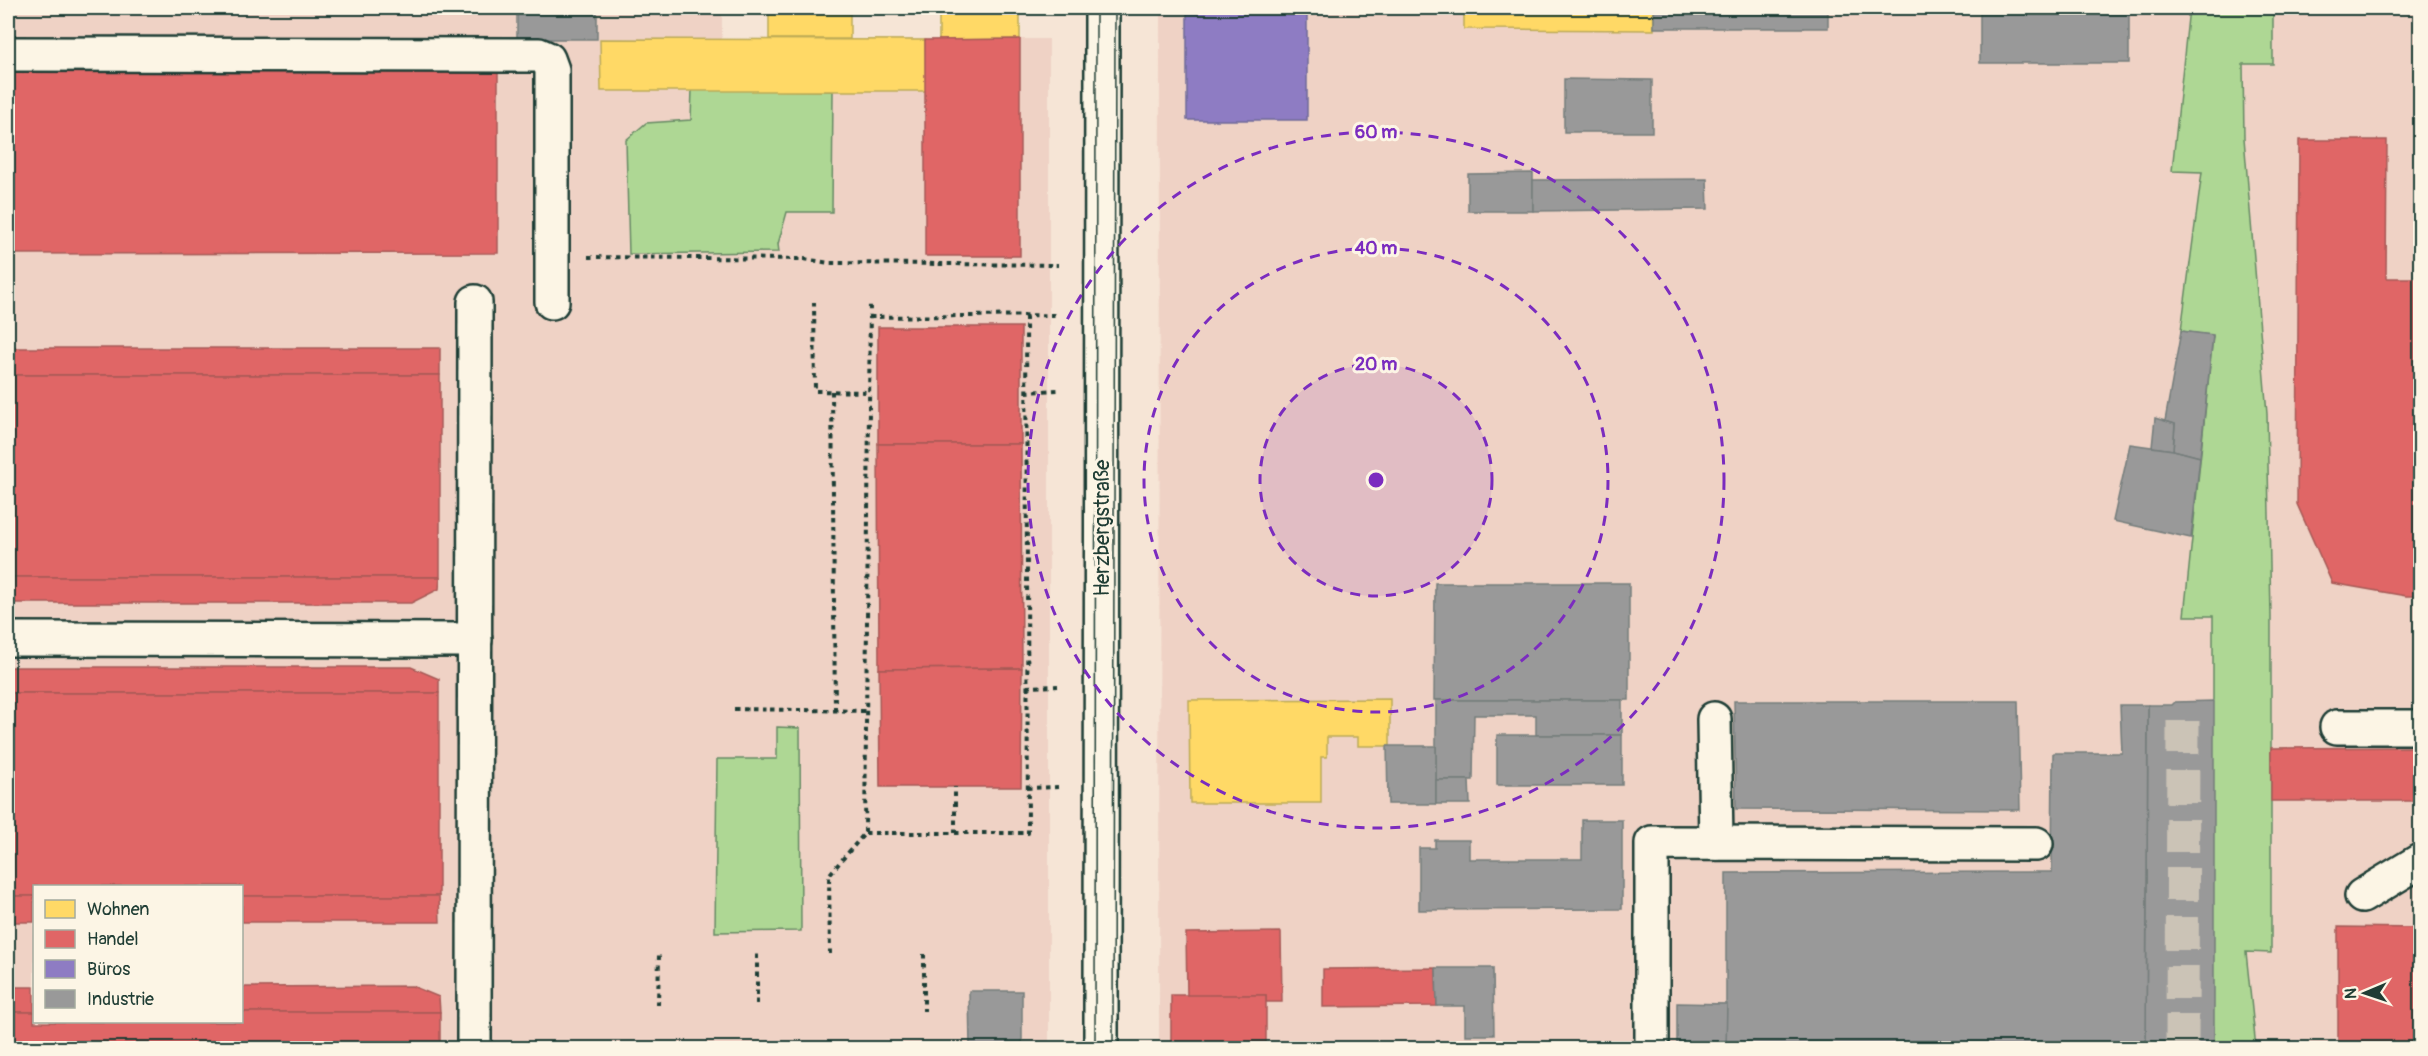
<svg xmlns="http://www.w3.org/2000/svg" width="2428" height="1056" font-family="Pangolin,sans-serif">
<rect width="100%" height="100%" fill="#f6e5d6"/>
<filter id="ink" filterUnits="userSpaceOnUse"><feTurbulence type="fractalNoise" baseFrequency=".0167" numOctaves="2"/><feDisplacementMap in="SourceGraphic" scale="12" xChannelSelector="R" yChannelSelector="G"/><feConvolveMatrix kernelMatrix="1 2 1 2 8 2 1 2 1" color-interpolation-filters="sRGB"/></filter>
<g filter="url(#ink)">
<g fill="#efd2c5" fill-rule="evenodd">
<path d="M 8,8 L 722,8 L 722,39 L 1049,39 L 1049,1048 L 8,1048 ZM 34,886 L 242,886 L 242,1022 L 34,1022 Z"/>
<path d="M 1160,8 L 2189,8 L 2173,170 L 2202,172 L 2214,335 L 2184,616 L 2213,616 L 2213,1048 L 1159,1048 Z"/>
<path d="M 2273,8 L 2420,8 L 2420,1048 L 2256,1048 L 2246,951 L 2271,953 L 2271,616 L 2267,414 L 2244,138 L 2243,64 L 2273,64 Z"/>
</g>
<g fill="#aed794" stroke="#668a64" stroke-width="1.5">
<path d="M 2189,8 L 2273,8 L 2273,64 L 2243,64 L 2244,138 L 2267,414 L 2271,616 L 2271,953 L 2246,952 L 2256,1048 L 2213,1048 L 2213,616 L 2184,616 L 2213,336 L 2181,331 L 2202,172 L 2172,171 Z"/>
<path d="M 692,89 L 833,91 L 832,212 L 787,212 L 778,244 L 779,252 L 629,254 L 626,140 L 646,123 L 691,120 Z"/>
<path d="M 777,727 L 800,728 L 801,931 L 715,932 L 717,759 L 777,759 Z"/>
</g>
<g fill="#ffd966" stroke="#bcaa57" stroke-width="1.5">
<rect x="769" y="8" width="81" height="31"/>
<path d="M 939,8 L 1020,8 L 1020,39 L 939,40 Z"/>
<path d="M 1464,8 L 1654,8 L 1654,30 L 1464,29 Z"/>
<path d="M 600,39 L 925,40 L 926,91 L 601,91 Z"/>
<path d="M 1390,699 L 1390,746 L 1358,746 L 1358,737 L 1327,737 L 1327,757 L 1321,757 L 1321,803 L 1190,803 L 1189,700 Z"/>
</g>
<g fill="#e06666" stroke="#a65a57" stroke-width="1.5">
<path d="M 1020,39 L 1020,256 L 925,256 L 925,40 Z"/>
<path d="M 498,69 L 498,253 L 8,254 L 8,70 Z"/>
<path d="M 2299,140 L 2387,140 L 2386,278 L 2420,278 L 2420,596 L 2406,596 L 2332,583 L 2297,504 Z"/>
<rect x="878" y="327" width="143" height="117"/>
<rect x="8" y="348" width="432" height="27"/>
<rect x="8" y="375" width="432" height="202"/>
<path d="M 878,444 L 1021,444 L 1022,668 L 879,669 Z"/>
<path d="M 8,577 L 440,577 L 439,589 L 411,603 L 8,603 Z"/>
<path d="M 8,667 L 411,667 L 439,679 L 439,693 L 8,693 Z"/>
<path d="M 1022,668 L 1021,787 L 880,787 L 879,669 Z"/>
<path d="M 8,693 L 439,693 L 439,896 L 242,896 L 242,886 L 34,886 L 34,896 L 8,896 Z"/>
<path d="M 2420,747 L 2420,801 L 2271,801 L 2271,748 Z"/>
<rect x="8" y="896" width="26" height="26"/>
<path d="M 242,896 L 439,896 L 440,922 L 242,922 Z"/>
<path d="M 2338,927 L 2420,928 L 2420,1048 L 2338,1048 Z"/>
<path d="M 1281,932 L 1282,1002 L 1266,1002 L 1266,995 L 1187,996 L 1186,933 Z"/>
<path d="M 1436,968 L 1437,1006 L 1323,1007 L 1323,969 Z"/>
<path d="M 412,986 L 439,997 L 440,1012 L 242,1012 L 242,987 Z"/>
<rect x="8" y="987" width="26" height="25"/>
<path d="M 1171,995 L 1266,995 L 1266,1045 L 1322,1045 L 1322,1048 L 1171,1048 Z"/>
<path d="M 8,1012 L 34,1012 L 34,1022 L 242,1022 L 242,1012 L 440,1012 L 440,1048 L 8,1048 Z"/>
</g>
<rect fill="#8e7cc3" stroke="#6d6998" stroke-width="1.5" x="1187" y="8" width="120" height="112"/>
<g fill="#999" stroke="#747d7b" stroke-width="1.5">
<rect x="517" y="8" width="80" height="31"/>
<rect x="1654" y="8" width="174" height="20"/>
<rect x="1980" y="8" width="149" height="55"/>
<path d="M 1564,79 L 1652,80 L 1652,132 L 1564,132 Z"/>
<path d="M 1533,173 L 1533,211 L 1468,211 L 1468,174 Z"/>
<path d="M 1707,179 L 1708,209 L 1533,211 L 1533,180 Z"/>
<path d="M 2181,331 L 2213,335 L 2200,457 L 2173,450 L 2175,424 L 2165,421 Z"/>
<path d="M 2155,418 L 2175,424 L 2173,450 L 2152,447 Z"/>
<path d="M 2130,444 L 2173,450 L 2200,457 L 2191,538 L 2113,521 Z"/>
<path d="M 1435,583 L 1629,583 L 1629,700 L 1434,700 Z"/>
<path d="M 1436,700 L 1622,700 L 1622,735 L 1536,735 L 1536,715 L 1474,715 L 1473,780 L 1436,780 Z"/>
<path d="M 1734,701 L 2018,701 L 2020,810 L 1736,809 Z"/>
<path d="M 2214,701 L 2214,1048 L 2146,1048 L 2148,705 L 2172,705 L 2175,702 Z"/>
<path d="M 2120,705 L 2148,705 L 2146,1048 L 1726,1048 L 1726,873 L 2052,872 L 2053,753 L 2122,753 Z"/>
<rect x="1497" y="735" width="125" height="50"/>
<path d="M 1387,746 L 1436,746 L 1436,804 L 1388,804 Z"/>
<path d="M 1436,780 L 1469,780 L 1470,804 L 1436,804 Z"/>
<path d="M 1582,820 L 1622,820 L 1622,909 L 1419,910 L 1419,848 L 1435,848 L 1435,840 L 1469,840 L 1469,859 L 1582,859 Z"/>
<path d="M 1436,968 L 1493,968 L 1494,1035 L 1465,1035 L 1465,1006 L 1437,1006 Z"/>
<path d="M 969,991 L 1022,991 L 1022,1048 L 970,1048 Z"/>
<path d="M 1677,1003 L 1727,1004 L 1726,1048 L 1677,1048 Z"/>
</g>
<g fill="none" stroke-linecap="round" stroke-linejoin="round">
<path stroke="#cbc3b6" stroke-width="33" stroke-dasharray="33 16" stroke-linecap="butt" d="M 2182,1048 L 2183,716"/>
<g stroke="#1f3d34" stroke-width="38">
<g id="minor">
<path d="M 8,54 L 539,55 L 548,59 L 552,70 L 552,302"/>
<path d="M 8,639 L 475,640"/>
<path d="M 1714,719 L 1716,843"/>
<path d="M 2337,727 L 2420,727"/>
<path d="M 2362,896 L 2420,861"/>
<path d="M 474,1048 L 475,302"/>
<path d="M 1101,1048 L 1102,8"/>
<path d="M 1652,1048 L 1652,843 L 2036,844"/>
</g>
</g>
<g stroke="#1f3d34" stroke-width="4" stroke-dasharray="4.5 4.5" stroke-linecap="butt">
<path d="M 588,257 L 804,259 L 830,263 L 1058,265"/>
<path d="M 814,302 L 815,391 L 869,392"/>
<path d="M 870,317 L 1058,315"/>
<path d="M 832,391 L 835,710"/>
<path d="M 1026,392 L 1058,390"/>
<path d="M 1027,687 L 1058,686"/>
<path d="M 734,709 L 867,711"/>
<path d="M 1027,788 L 1058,787"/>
<path d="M 865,833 L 1028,833 L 1026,315"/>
<path d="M 955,833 L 955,787"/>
<path d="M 830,954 L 829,875 L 865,833 L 870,302"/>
<path d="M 924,954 L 924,1011"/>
<path d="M 757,1004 L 757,954"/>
<path d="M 658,1005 L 659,954"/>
</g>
<use href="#minor" stroke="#fcf5e5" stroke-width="33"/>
<g stroke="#1f3d34" stroke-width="1.5">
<path d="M 1095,1048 L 1096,8"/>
<path d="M 1113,1048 L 1115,8"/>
</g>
</g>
</g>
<circle cx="1376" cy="480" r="116" fill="#7b2cbf" fill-opacity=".12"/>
<g fill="none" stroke="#7b2cbf" stroke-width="3" stroke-dasharray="10 8">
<circle cx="1376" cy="480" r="116"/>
<circle cx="1376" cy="480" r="232"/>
<circle cx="1376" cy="480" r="348"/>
</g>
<g text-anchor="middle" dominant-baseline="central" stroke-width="6" stroke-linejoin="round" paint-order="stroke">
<g font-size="21" fill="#1f3d34" stroke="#fcf5e5">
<text transform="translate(1102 528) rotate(-90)">Herzbergstraße</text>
</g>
</g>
<circle cx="1376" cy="480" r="9" fill="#7b2cbf" stroke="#fcf5e5" stroke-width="3"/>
<g font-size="18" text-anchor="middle" font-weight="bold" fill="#7b2cbf" stroke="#fcf5e5" stroke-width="6" stroke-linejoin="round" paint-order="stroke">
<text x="1376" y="138">60 m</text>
<text x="1376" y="254">40 m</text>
<text x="1376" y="370">20 m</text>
</g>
<rect width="2428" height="1056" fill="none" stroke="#fcf5e5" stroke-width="30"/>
<rect x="15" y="15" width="2398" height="1026" fill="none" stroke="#1f3d34" stroke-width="2" filter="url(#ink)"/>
<rect x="33" y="885" width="210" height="138" fill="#fcf5e5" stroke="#a4ab9e" stroke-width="1.5"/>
<rect x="45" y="900" width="30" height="18" fill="#ffd966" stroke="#a4ab9e" stroke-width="1.5"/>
<text x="87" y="915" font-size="18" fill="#1f3d34">Wohnen</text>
<rect x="45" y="930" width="30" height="18" fill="#e06666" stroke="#a4ab9e" stroke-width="1.5"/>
<text x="87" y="945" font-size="18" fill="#1f3d34">Handel</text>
<rect x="45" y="960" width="30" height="18" fill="#8e7cc3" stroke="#a4ab9e" stroke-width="1.5"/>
<text x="87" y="975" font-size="18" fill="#1f3d34">Büros</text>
<rect x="45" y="990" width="30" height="18" fill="#999999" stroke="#a4ab9e" stroke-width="1.5"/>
<text x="87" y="1005" font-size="18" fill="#1f3d34">Industrie</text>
<g transform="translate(2365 993) rotate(268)" stroke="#fcf5e5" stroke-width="4.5" paint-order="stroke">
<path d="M0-4.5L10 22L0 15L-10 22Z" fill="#1f3d34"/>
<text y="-9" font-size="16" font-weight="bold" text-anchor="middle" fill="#1f3d34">N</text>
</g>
</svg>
